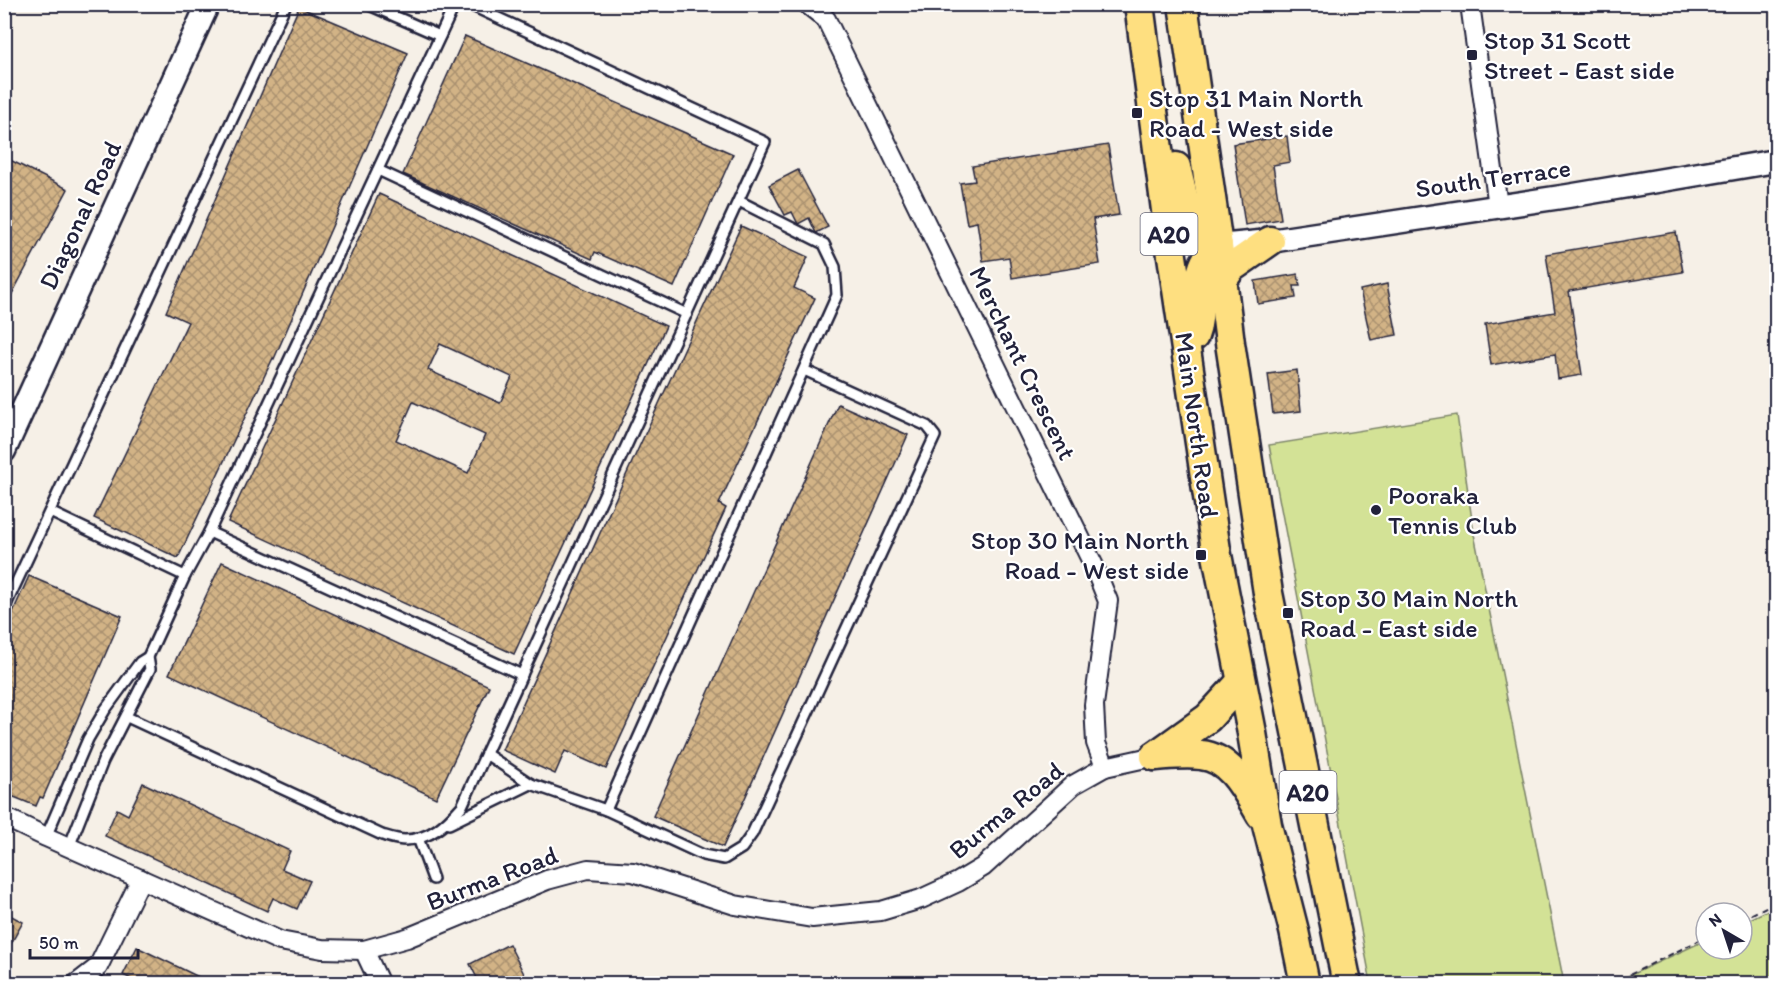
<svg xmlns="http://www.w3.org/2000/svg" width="1781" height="988" font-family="Itim,sans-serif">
<defs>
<pattern id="building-cross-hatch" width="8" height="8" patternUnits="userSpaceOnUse" patternTransform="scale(1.5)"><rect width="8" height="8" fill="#d2b386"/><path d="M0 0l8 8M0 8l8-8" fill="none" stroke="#aa916f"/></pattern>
</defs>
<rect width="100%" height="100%" fill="#f6f0e7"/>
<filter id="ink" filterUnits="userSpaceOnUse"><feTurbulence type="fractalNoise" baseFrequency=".0167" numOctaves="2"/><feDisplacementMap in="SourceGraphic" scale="12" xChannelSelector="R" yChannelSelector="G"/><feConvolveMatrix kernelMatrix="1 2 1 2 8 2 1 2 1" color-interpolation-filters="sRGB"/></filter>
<g filter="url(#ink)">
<g fill="#d3e296" stroke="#7a8268" stroke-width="1.5">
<path d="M 1457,415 L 1474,534 L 1564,983 L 1371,983 L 1269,445 Z"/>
<path d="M 1776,906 L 1776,983 L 1613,983 L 1706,940 L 1706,949 L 1742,949 L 1742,923 Z"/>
</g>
<g fill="url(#building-cross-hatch)" stroke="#22223b" stroke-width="1.5" fill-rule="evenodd">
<path d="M 299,7 L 408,53 L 274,359 L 273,358 L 178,558 L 94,518 L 188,322 L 166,312 Z"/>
<path d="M 465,36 L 733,154 L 674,287 L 595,252 L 592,259 L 403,174 Z"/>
<path d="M 1287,136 L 1290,162 L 1273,165 L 1281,219 L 1245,225 L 1233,144 Z"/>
<path d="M 1108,145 L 1119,215 L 1093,219 L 1100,264 L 1012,278 L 1009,257 L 983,261 L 977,222 L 967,224 L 960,183 L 975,181 L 972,166 Z"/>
<path d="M 4,157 L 68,189 L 4,309 Z"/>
<path d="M 798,170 L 828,227 L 816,233 L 809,218 L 798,224 L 792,212 L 785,215 L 769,185 Z"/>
<path d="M 379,194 L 666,326 L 514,654 L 228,522 ZM 440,344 L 512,377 L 500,403 L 428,370 ZM 413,402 L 485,435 L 468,473 L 396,440 Z"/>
<path d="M 741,226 L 808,257 L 794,288 L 815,298 L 719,504 L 726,508 L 606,769 L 565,751 L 555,774 L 502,750 L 633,460 Z"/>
<path d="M 1676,232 L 1683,272 L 1569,291 L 1582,375 L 1558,379 L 1555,354 L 1491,365 L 1485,324 L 1555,312 L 1546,254 Z"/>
<path d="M 1298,274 L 1300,286 L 1294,286 L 1296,298 L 1258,304 L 1255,281 Z"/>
<path d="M 1387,284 L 1397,335 L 1371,340 L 1360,290 Z"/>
<path d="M 1297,370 L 1301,411 L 1273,414 L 1268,374 Z"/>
<path d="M 838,404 L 908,435 L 723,847 L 653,816 Z"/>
<path d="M 222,562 L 489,686 L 436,798 L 169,674 Z"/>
<path d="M 29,576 L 122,616 L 43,798 L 40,797 L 36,806 L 4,793 L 4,632 Z"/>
<path d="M 143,783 L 290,851 L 282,869 L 310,881 L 297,909 L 273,898 L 267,911 L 105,836 L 117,809 L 128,815 Z"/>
<path d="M 4,912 L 23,922 L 4,956 Z"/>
<path d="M 509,944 L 529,984 L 480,984 L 470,964 Z"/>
<path d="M 137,947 L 213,984 L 141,984 L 123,975 Z"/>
</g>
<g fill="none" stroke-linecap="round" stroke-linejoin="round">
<g stroke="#22223b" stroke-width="14">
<g id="service">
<path d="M 367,4 L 440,36"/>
<path d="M 378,170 L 687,314"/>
<path d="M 50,512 L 185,576"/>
<path d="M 209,532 L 522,675"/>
<path d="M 4,609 L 286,4"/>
<path d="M 127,717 L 382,835 C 389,837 398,840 405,840 C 430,840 447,823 462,806 L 765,142 L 468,4"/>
<path d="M 486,754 L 531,784"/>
<path d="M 606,810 L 837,295 L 835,267 L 824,244 L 739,201"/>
<path d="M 449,824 L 531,784 L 606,810 L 703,855 L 724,859 L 742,848 L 752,834 L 935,436 L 927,426 L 804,370"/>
<path d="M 46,837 L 88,739 L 105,710 L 140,662 L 148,657"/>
<path d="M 418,838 L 433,879"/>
<path d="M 69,847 L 103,761 L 150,669 L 148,657 L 185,576 L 209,532 L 455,4"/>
</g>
</g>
<g stroke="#22223b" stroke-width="22">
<g id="minor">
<path d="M 807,4 L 826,19 L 1093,564 L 1108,601 L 1094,705 L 1096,743 L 1105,767"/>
<path d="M 1470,4 L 1498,206"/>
<path d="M 4,817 L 46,837 L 280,941 L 322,949 L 364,950 L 407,938 L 547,880 L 588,869 L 633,872 L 735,905 L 812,918 L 881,911 L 921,899 L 958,882 L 983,867 L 1073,785 L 1105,767 L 1155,756"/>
<path d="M 364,950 L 380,984"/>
<path d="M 76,984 L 98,967 L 141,879"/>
</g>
</g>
<g stroke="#22223b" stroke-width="27">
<g id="tertiary">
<path d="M 1218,246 L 1270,241 L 1568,196 L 1776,161"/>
<path d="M 4,451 L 208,4"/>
</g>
</g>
<g stroke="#22223b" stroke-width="33">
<g id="trunk">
<path d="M 1139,4 L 1172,256 L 1216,550 L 1252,733 L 1267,825 L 1294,931 L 1305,984"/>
<path d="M 1183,4 L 1218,246 L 1230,343 L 1268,593 L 1347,984"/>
<path d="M 1176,167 L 1186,209 L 1193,221 L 1205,239 L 1218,246"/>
<path d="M 1222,281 L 1231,268 L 1270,241"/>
<path d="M 1194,336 C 1206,305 1188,272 1218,246"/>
<path d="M 1155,756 C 1170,755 1186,753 1201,755 C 1232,758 1247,792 1261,815"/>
<path d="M 1155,756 L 1208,718 L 1241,682"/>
</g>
</g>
<g stroke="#22223b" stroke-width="2" stroke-dasharray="6 4.5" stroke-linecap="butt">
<path d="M 1742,919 L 1776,902"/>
<path d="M 1611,984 L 1706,937"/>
</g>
<use href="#service" stroke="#fff" stroke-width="9"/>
<use href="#minor" stroke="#fff" stroke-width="18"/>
<use href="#tertiary" stroke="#fff" stroke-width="22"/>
<use href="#trunk" stroke="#fedf80" stroke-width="28"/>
</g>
</g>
<g fill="#22223b" stroke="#fff" stroke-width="2">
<rect x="1466" y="49" width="12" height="12" rx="3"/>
<rect x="1131" y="107" width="12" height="12" rx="3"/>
<circle cx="1376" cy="510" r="6"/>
<rect x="1195" y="549" width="12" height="12" rx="3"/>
<rect x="1282" y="607" width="12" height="12" rx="3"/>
</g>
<g text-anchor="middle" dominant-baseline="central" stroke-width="4.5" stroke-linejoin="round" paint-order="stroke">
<g fill="#fff" stroke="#646476" stroke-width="1.5">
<rect x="1140.5" y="213" width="57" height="42" rx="4.5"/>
<rect x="1279.5" y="771" width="57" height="42" rx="4.5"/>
</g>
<g font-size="24" font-weight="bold" fill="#22223b">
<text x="1169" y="234">A20</text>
<text x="1308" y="792">A20</text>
</g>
<g font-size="26" fill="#22223b" stroke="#fff" text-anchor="start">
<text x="1484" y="40">Stop 31 Scott<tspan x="1484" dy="30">Street - East side</tspan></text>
<text x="1149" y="98">Stop 31 Main North<tspan x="1149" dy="30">Road - West side</tspan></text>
<text x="1388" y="495">Pooraka<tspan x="1388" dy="30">Tennis Club</tspan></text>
<text x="1189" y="540" text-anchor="end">Stop 30 Main North<tspan x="1189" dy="30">Road - West side</tspan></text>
<text x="1300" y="598">Stop 30 Main North<tspan x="1300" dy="30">Road - East side</tspan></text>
</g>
<g font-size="26" fill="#22223b" stroke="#fff">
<text transform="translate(1493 178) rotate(-8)">South Terrace</text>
<text transform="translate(80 215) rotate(-65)">Diagonal Road</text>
<text transform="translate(1023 363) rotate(64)">Merchant Crescent</text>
<text transform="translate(1197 425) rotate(82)">Main North Road</text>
<text transform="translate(1006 810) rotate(-39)">Burma Road</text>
<text transform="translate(492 878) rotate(-21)">Burma Road</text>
</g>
</g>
<rect width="1781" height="988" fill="none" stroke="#fff" stroke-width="24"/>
<rect x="12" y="12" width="1757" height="964" fill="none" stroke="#22223b" stroke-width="2" filter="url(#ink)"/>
<g transform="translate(1724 931) rotate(321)"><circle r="28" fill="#ffffff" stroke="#a7a7b1" stroke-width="1.5"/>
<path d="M0-4.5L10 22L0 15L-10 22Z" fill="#22223b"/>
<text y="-9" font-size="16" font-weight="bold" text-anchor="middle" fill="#22223b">N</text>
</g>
<path d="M30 949v9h108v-9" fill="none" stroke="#22223b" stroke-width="3"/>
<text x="39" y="949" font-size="18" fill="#22223b" stroke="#ffffff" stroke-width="4.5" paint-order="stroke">50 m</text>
</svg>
